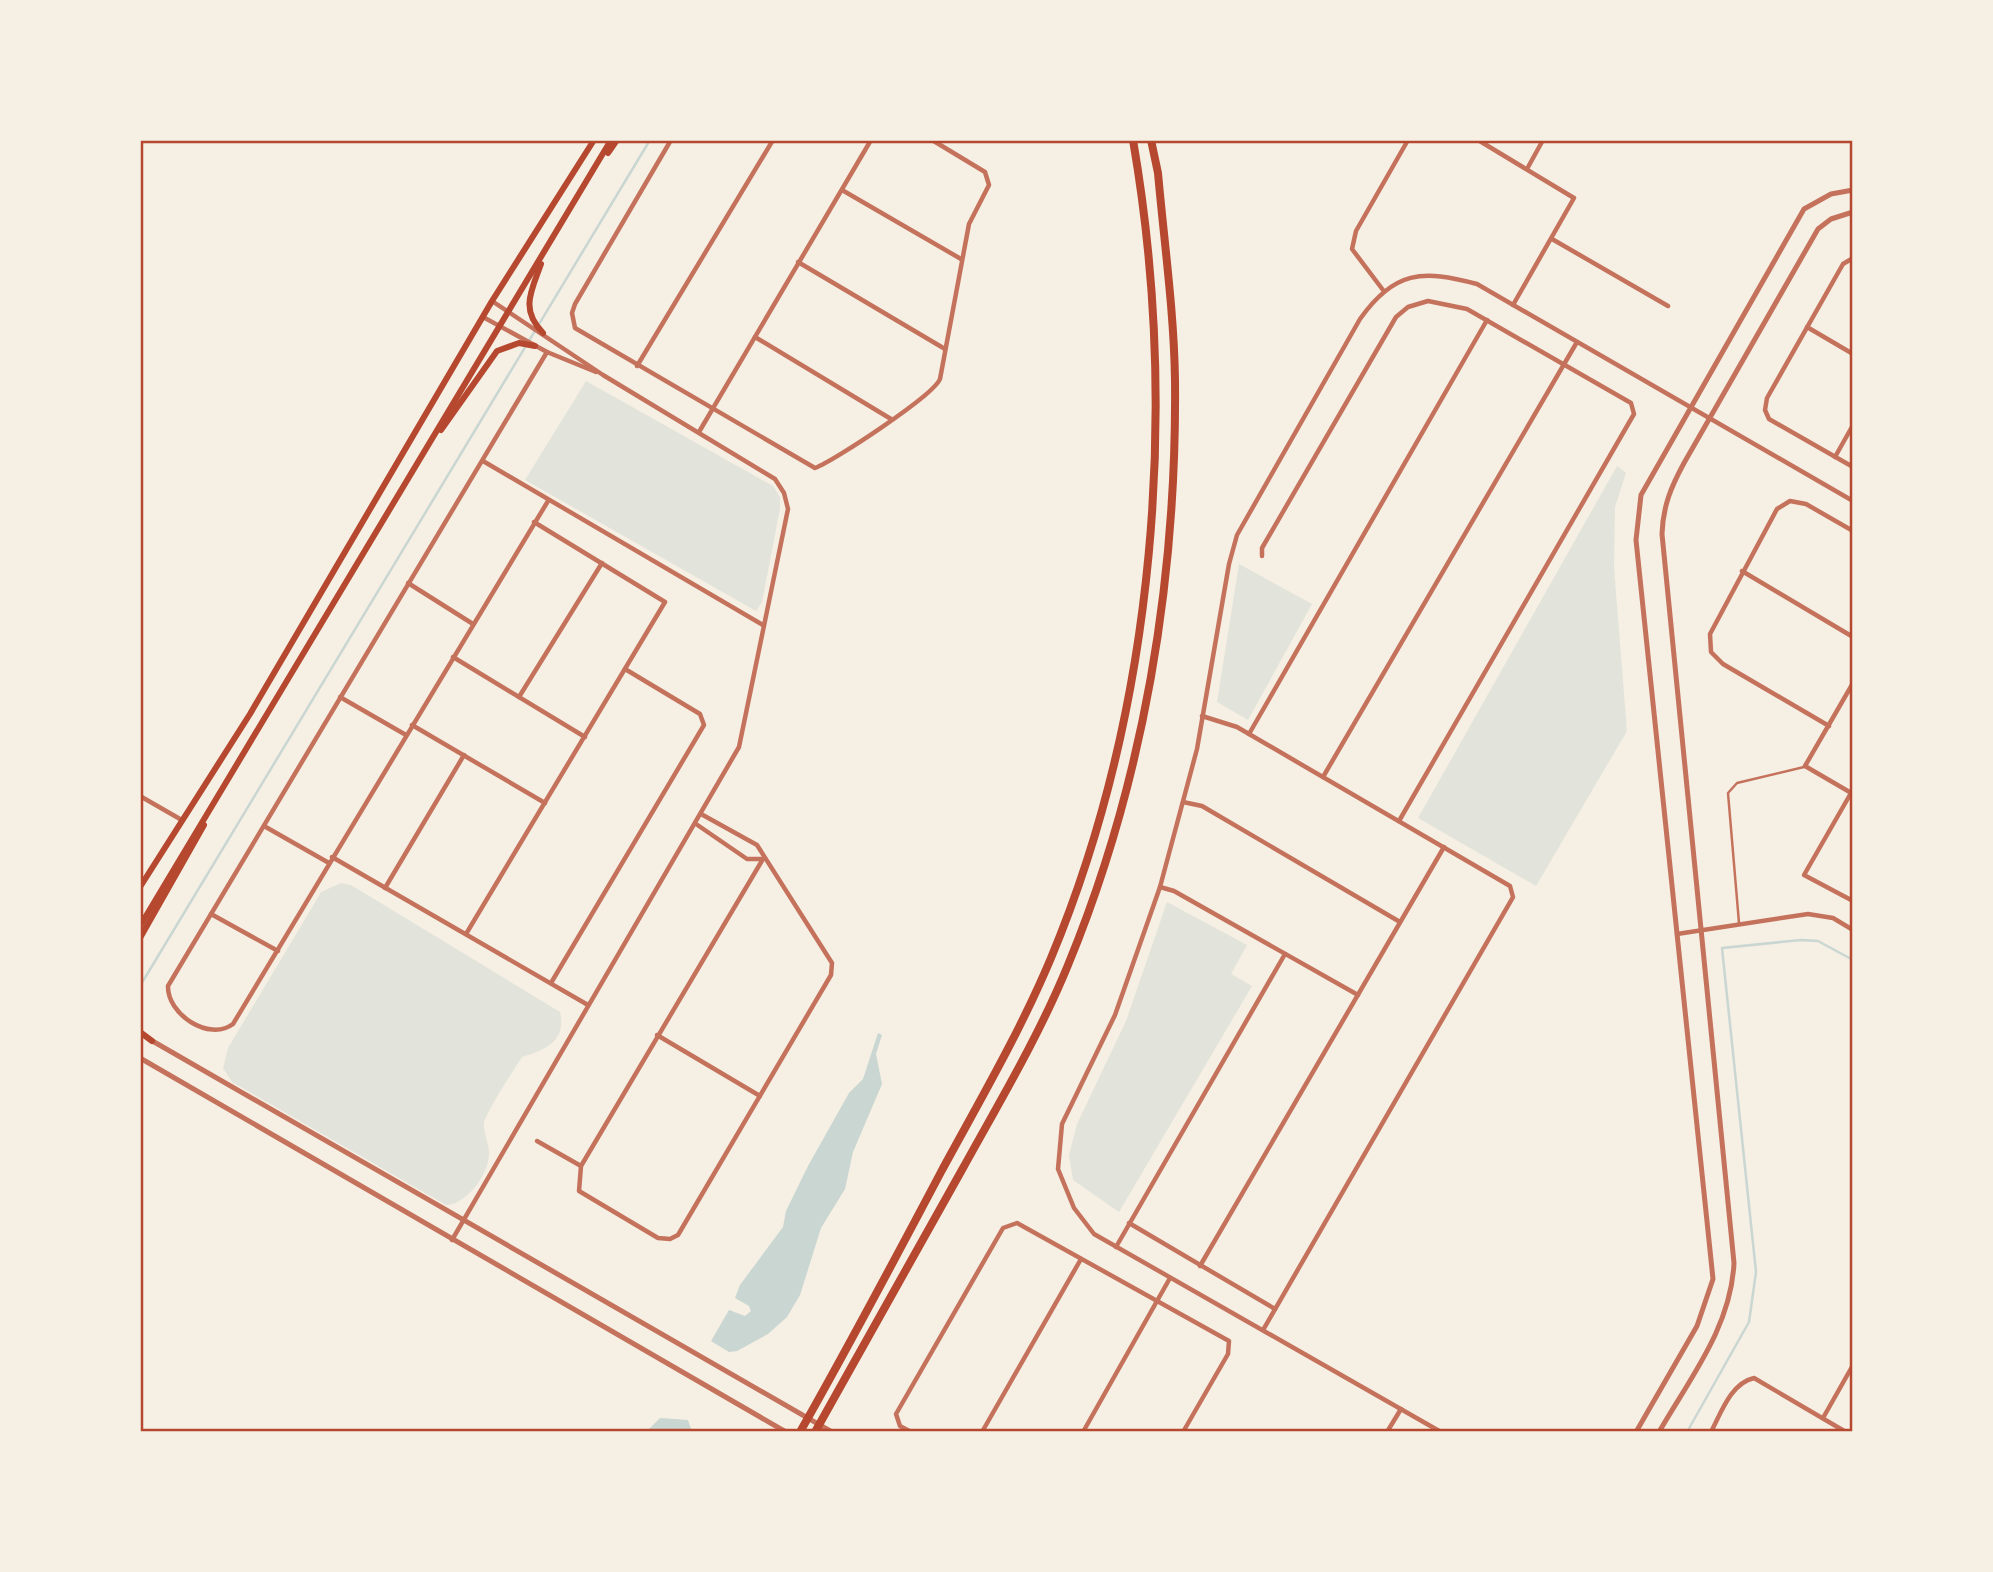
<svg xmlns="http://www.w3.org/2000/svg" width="1993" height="1572" font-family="Ubuntu,sans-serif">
<rect width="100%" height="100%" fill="#f6efe4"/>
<g fill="#e2e4dc">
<path d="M 586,381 L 773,486 L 780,497 L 780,509 L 762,602 L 756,611 L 525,480 Z"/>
<path d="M 1617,466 L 1626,473 L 1615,507 L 1614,567 L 1627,731 L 1536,886 L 1418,818 Z"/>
<path d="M 1239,564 L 1312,604 L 1248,720 L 1217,702 Z"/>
<path d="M 341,883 L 351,885 L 560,1012 C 567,1041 545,1050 522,1057 C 514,1070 487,1110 484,1123 C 483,1133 490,1145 489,1155 C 488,1175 467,1204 446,1205 L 232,1082 L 223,1068 L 228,1048 L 314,904 L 321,892 Z"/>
<path d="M 1167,902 L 1247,945 L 1231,974 L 1252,986 L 1119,1212 L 1073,1180 L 1069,1155 L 1077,1124 L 1126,1021 Z"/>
</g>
<g fill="#c9d6d2">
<path d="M 878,1033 L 882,1035 L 876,1054 L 882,1084 L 853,1152 L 845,1189 L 821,1228 L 800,1295 L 787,1317 L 768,1334 L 737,1351 L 729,1352 L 711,1341 L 729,1310 L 745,1316 L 751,1311 L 749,1306 L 735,1298 L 740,1285 L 783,1227 L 786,1211 L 808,1166 L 849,1093 L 863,1079 Z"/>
<path d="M 660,1418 L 688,1420 L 692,1432 L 646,1432 Z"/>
</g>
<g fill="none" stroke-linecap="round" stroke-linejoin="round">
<g stroke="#c9d6d2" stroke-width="2.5">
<path d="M 140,986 L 650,140"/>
<path d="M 1687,1432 L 1749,1322 L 1756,1272 L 1722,948 L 1801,940 L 1818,941 L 1853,960"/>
</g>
<path stroke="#c5725c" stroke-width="2.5" d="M 1739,923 L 1728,793 L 1737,783 L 1804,767"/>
<g stroke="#c5725c" stroke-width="4.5">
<path d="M 671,140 L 575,304 L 572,313 L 575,328 L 815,468 C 834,461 934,395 940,379 L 969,224 L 989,185 L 985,172 L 932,140"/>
<path d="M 1478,140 L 1574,198 L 1513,305"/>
<path d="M 1527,169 L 1543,140"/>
<path d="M 842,190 L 961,259"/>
<path d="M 1552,239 L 1668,306"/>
<path d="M 1853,258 L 1843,264 L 1767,398 L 1765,410 L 1769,419 L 1853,467"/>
<path d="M 798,262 L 945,349"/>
<path d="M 1383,290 L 1352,249 L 1356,231 L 1408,140"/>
<path d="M 483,317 L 547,352 L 596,372"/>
<path d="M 1807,327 L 1853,354"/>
<path d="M 755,337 L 891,419"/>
<path d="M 547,352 L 168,986 C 167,1014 209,1042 233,1024 L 548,501"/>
<path d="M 637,366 L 773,140"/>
<path d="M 699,432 L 871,140"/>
<path d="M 1835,457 L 1853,425"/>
<path d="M 483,461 L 763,625"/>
<path d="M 1262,556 L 1262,548 L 1396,317 L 1408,307 L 1428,301 L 1467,309 L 1631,403 L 1634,414 L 1399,821"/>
<path d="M 1742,571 L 1853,637"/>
<path d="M 408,583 L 473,624"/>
<path d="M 453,657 L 585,737"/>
<path d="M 1853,683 L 1805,766 L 1853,794"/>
<path d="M 340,697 L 406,735"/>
<path d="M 519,697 L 602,563"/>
<path d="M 1202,716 L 1237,727 L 1510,886 L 1513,897 L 1263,1330"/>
<path d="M 412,725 L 545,803"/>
<path d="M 1829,726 L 1723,664 L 1711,652 L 1710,634 L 1777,509 L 1790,501 L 1806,504 L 1853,531"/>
<path d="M 1249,734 L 1487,320"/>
<path d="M 1323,777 L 1577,342"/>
<path d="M 1851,793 L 1804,875 L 1853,901"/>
<path d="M 140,796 L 180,819"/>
<path d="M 1183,802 L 1202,806 L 1400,922"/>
<path d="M 701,814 L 757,845 L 832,963 L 831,975 L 678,1235 L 670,1239 L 658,1238 L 579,1191 L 581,1166 L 763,859"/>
<path d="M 696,824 L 747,859 L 762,859"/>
<path d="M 264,826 L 329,863"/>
<path d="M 332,857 L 588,1005"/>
<path d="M 1160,887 L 1174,891 L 1358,995"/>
<path d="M 385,888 L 464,755"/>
<path d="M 211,914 L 278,951"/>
<path d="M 466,934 L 665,602 L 534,522"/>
<path d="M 1677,934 L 1808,914 L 1833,918 L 1853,930"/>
<path d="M 551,983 L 704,725 L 700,714 L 625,669"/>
<path d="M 657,1035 L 760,1096"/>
<path d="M 537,1141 L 581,1166"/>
<path d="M 1129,1223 L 1275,1309"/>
<path d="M 452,1240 L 739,747 L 788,509 L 784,493 L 775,479 L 603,375 L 492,301"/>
<path d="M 1116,1247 L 1285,954"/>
<path d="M 1200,1266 L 1444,847"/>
<path d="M 1823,1418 L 1853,1365"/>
<path d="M 911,1432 L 900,1426 L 896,1414 L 1003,1228 L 1017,1223 L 1229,1341 L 1228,1354 L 1183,1432"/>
<path d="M 982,1432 L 1081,1259"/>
<path d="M 1083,1432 L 1170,1278"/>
<path d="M 1387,1432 L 1401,1409"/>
<path d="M 1441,1432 L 1094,1234 L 1074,1208 L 1058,1169 L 1062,1124 L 1115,1015 L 1160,887 L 1197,749 L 1229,564 L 1237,535 L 1360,319 C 1394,271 1422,269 1477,284 L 1853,501"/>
<path d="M 1711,1432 C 1721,1413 1731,1383 1754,1378 L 1846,1432"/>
</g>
<g stroke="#c5725c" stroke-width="5">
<path d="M 149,1039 L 832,1432"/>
<path d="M 140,1058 L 786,1432"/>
<path d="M 1636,1432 L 1697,1326 L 1713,1279 L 1636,540 L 1641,495 L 1804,209 L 1831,194 L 1853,190"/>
<path d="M 1659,1432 C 1690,1378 1731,1327 1734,1263 L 1662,534 C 1663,506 1671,487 1684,463 L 1818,229 L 1831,219 L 1853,212"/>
</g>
<g stroke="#b5482f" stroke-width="6">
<path d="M 608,153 L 617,140"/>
<path d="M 541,264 C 531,292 520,309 543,333"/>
<path d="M 441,430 L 497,351 L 519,343 L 535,346"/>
<path d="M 140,887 L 250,714 L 492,301 L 594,140"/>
<path d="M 140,926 L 611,140"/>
<path d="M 140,938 L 204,825"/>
<path d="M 140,1032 L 152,1041"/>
</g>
<g stroke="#b5482f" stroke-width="8">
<path d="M 800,1432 C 849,1346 895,1259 941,1172 C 979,1102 1020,1032 1051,958 C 1156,706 1179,407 1133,140"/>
<path d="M 815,1432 C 864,1344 914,1256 963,1168 C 1000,1101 1039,1036 1068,965 C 1144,781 1177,579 1175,380 C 1174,311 1164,241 1158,173 L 1151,140"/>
</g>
</g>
<rect width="1993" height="1572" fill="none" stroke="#f6efe4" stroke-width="284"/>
<rect x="142" y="142" width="1709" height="1288" fill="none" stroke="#b5482f" stroke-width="2.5"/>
</svg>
